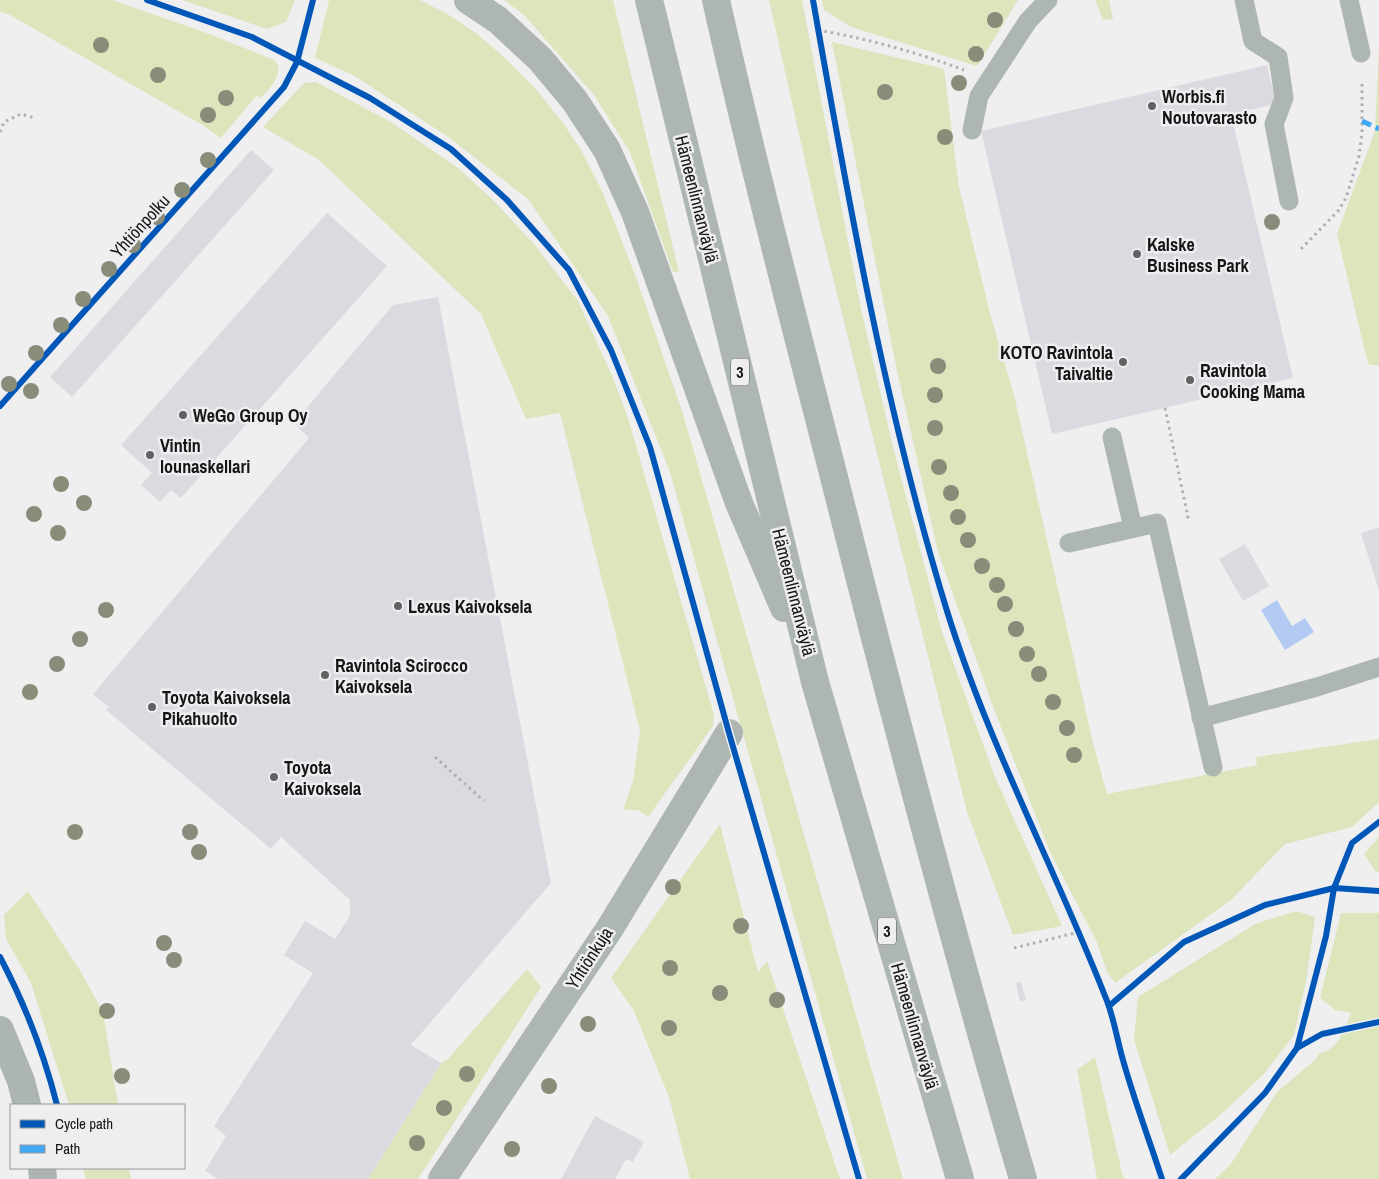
<svg xmlns="http://www.w3.org/2000/svg" width="1379" height="1179" font-family="'Archivo Narrow',sans-serif">
<rect width="100%" height="100%" fill="#efeff0"/>
<g fill="#dce5bc">
<path d="M 0,0 L 112,0 L 204,32 L 274,60 L 278,65 C 280,79 270,88 261,98 L 257,95 L 221,138 L 204,126 L 8,14 L 0,12 Z"/>
<path d="M 182,0 L 295,0 L 286,22 L 267,29 Z"/>
<path d="M 329,0 L 420,0 L 449,15 L 476,33 L 505,58 L 536,89 L 563,123 L 580,148 L 603,193 L 637,280 L 683,414 L 903,1179 L 867,1179 L 670,472 L 608,316 L 528,199 L 447,136 L 353,75 L 315,58 Z"/>
<path d="M 504,0 L 613,0 L 679,272 L 673,272 L 630,152 L 594,95 L 525,16 Z"/>
<path d="M 769,0 L 802,0 L 861,309 L 893,447 L 942,632 L 995,777 L 1062,926 L 1013,935 L 967,812 L 817,214 Z"/>
<path d="M 822,0 L 1018,0 L 977,66 L 851,27 L 824,10 Z"/>
<path d="M 1095,0 L 1109,0 L 1113,19 L 1103,20 Z"/>
<path d="M 832,42 L 944,69 L 959,187 L 991,317 L 1014,395 L 1093,743 L 1107,794 L 1257,765 L 1256,757 L 1379,739 L 1379,802 L 1352,827 L 1285,844 L 1231,900 L 1115,983 L 1107,972 L 1097,942 L 1050,852 L 992,704 L 938,552 L 897,371 Z"/>
<path d="M 1379,47 L 1379,366 L 1368,364 L 1337,234 L 1375,131 Z"/>
<path d="M 316,82 L 391,122 L 457,167 L 493,200 L 534,244 L 578,301 L 613,378 L 628,418 L 714,715 L 713,726 L 648,817 L 638,810 L 623,810 L 633,781 L 640,731 L 560,413 L 526,419 L 481,314 L 319,160 L 263,127 L 304,83 Z"/>
<path d="M 720,824 L 758,972 L 767,961 L 840,1179 L 690,1179 L 669,1097 L 634,1011 L 611,978 Z"/>
<path d="M 1379,837 L 1379,872 L 1376,872 L 1364,854 Z"/>
<path d="M 28,891 L 81,972 L 103,1012 L 118,1105 L 69,1105 L 31,983 L 6,939 L 4,915 Z"/>
<path d="M 1296,911 L 1315,917 L 1306,982 L 1294,1035 L 1263,1075 L 1219,1116 L 1170,1155 L 1134,1039 L 1138,997 L 1255,924 Z"/>
<path d="M 1341,913 L 1379,913 L 1379,1179 L 1215,1179 L 1231,1164 L 1277,1092 L 1315,1060 L 1319,1053 C 1338,1051 1345,1028 1351,1013 L 1335,1010 L 1320,998 Z"/>
<path d="M 527,969 L 541,987 L 418,1179 L 368,1179 L 441,1063 L 448,1059 Z"/>
<path d="M 1095,1057 L 1123,1177 L 1125,1179 L 1097,1179 L 1077,1070 Z"/>
<path d="M 83,1168 L 129,1168 L 131,1179 L 86,1179 Z"/>
</g>
<path fill="#b3cbf3" d="M 1277,600 L 1292,626 L 1305,618 L 1314,632 L 1285,650 L 1261,610 Z"/>
<g fill="#ddd9e0">
<path d="M 1267,65 L 1276,104 L 1231,114 L 1293,378 L 1052,434 L 981,131 Z"/>
<path d="M 251,150 L 274,170 L 72,397 L 50,377 Z"/>
<path d="M 327,213 L 387,266 L 181,498 L 171,490 L 160,502 L 141,485 L 152,473 L 121,445 Z"/>
<path d="M 438,297 L 551,883 L 411,1045 L 441,1063 L 368,1179 L 218,1179 L 205,1171 L 226,1136 L 214,1126 L 313,973 L 284,955 L 305,921 L 335,939 L 350,916 L 350,900 L 281,837 L 271,849 L 106,710 L 109,707 L 93,694 L 309,438 L 294,423 L 393,305 Z"/>
<path d="M 1379,527 L 1379,591 L 1361,533 Z"/>
<path d="M 1245,544 L 1269,586 L 1243,601 L 1219,559 Z"/>
<path d="M 1021,982 L 1026,1000 L 1020,1002 L 1016,983 Z"/>
<path d="M 595,1116 L 644,1142 L 633,1162 L 626,1159 L 615,1179 L 561,1179 Z"/>
</g>
<g fill="none" stroke-linecap="round" stroke-linejoin="round">
<g stroke="#acb0af" stroke-width="3" stroke-dasharray="2.5 4" stroke-linecap="butt">
<path d="M 818,30 C 868,39 916,52 964,70"/>
<path d="M 0,132 L 4,122 L 21,114 L 35,118"/>
<path d="M 1301,249 L 1338,211 L 1346,198 L 1359,156 L 1362,133 L 1362,81"/>
<path d="M 1165,408 L 1188,517 L 1184,517"/>
<path d="M 435,757 L 484,801"/>
<path d="M 1014,948 L 1079,932"/>
</g>
<g stroke="#aeb6b2" stroke-width="19">
<path d="M 1244,0 L 1253,41 L 1278,57 L 1284,98 L 1274,124 L 1289,201"/>
<path d="M 1349,0 L 1361,53"/>
<path d="M 972,130 L 979,96 L 1028,21 L 1048,0"/>
<path d="M 1112,437 L 1133,528"/>
<path d="M 1069,543 L 1157,523 L 1213,767"/>
<path d="M 1201,718 L 1317,687 L 1379,667"/>
</g>
<path stroke="#aeb6b2" stroke-width="28" d="M 442,1179 L 610,928 L 729,733"/>
<g stroke="#adb5b0" stroke-width="28">
<path d="M 0,1030 L 21,1081 L 27,1105"/>
<path d="M 42,1168 L 43,1179"/>
</g>
<g stroke="#aeb6b2" stroke-width="28">
<path d="M 468,0 L 498,20 L 540,59 L 575,101 L 607,150 L 635,212 L 739,503 L 784,608"/>
<path d="M 649,0 L 815,682 L 960,1179"/>
<path d="M 716,0 C 752,161 794,321 835,481 C 894,715 955,948 1023,1179"/>
</g>
<path stroke="#3fa9f5" stroke-width="5" stroke-dasharray="10 5" stroke-linecap="butt" d="M 1362,121 L 1379,129"/>
<g stroke="#eeeef1" stroke-width="9">
<g id="cycleway">
<path d="M 147,0 L 252,37 L 370,98 L 451,149 L 507,200 L 569,270 L 611,350 L 650,447 L 729,733 L 859,1179"/>
<path d="M 813,0 C 849,205 886,412 947,611 C 989,746 1056,870 1107,1001 C 1115,1022 1118,1045 1125,1067 C 1136,1105 1150,1142 1162,1179"/>
<path d="M 0,406 L 284,87 L 297,62 L 313,0"/>
<path d="M 0,957 C 25,1004 44,1054 57,1105"/>
<path d="M 1109,1006 L 1184,942 L 1265,905 L 1334,888 L 1379,891"/>
<path d="M 1297,1048 L 1322,1034 L 1379,1022"/>
<path d="M 1181,1179 L 1265,1093 L 1297,1048 L 1326,936 L 1334,888 L 1352,843 L 1379,822"/>
</g>
</g>
<use href="#cycleway" stroke="#0057b8" stroke-width="6"/>
</g>
<g fill="#888c79">
<circle cx="995" cy="20" r="8"/>
<circle cx="101" cy="45" r="8"/>
<circle cx="976" cy="54" r="8"/>
<circle cx="158" cy="75" r="8"/>
<circle cx="959" cy="83" r="8"/>
<circle cx="885" cy="92" r="8"/>
<circle cx="226" cy="98" r="8"/>
<circle cx="208" cy="115" r="8"/>
<circle cx="945" cy="137" r="8"/>
<circle cx="208" cy="160" r="8"/>
<circle cx="182" cy="190" r="8"/>
<circle cx="157" cy="217" r="8"/>
<circle cx="1272" cy="222" r="8"/>
<circle cx="133" cy="245" r="8"/>
<circle cx="109" cy="269" r="8"/>
<circle cx="83" cy="299" r="8"/>
<circle cx="61" cy="325" r="8"/>
<circle cx="36" cy="353" r="8"/>
<circle cx="938" cy="366" r="8"/>
<circle cx="9" cy="384" r="8"/>
<circle cx="31" cy="391" r="8"/>
<circle cx="935" cy="395" r="8"/>
<circle cx="935" cy="428" r="8"/>
<circle cx="939" cy="467" r="8"/>
<circle cx="61" cy="484" r="8"/>
<circle cx="951" cy="493" r="8"/>
<circle cx="84" cy="503" r="8"/>
<circle cx="34" cy="514" r="8"/>
<circle cx="958" cy="517" r="8"/>
<circle cx="58" cy="533" r="8"/>
<circle cx="968" cy="540" r="8"/>
<circle cx="982" cy="566" r="8"/>
<circle cx="997" cy="585" r="8"/>
<circle cx="1005" cy="604" r="8"/>
<circle cx="106" cy="610" r="8"/>
<circle cx="1016" cy="629" r="8"/>
<circle cx="80" cy="639" r="8"/>
<circle cx="1027" cy="654" r="8"/>
<circle cx="57" cy="664" r="8"/>
<circle cx="1039" cy="674" r="8"/>
<circle cx="30" cy="692" r="8"/>
<circle cx="1053" cy="702" r="8"/>
<circle cx="1067" cy="728" r="8"/>
<circle cx="1074" cy="755" r="8"/>
<circle cx="75" cy="832" r="8"/>
<circle cx="190" cy="832" r="8"/>
<circle cx="199" cy="852" r="8"/>
<circle cx="673" cy="887" r="8"/>
<circle cx="741" cy="926" r="8"/>
<circle cx="164" cy="943" r="8"/>
<circle cx="174" cy="960" r="8"/>
<circle cx="670" cy="968" r="8"/>
<circle cx="720" cy="993" r="8"/>
<circle cx="777" cy="1000" r="8"/>
<circle cx="107" cy="1011" r="8"/>
<circle cx="588" cy="1024" r="8"/>
<circle cx="669" cy="1028" r="8"/>
<circle cx="467" cy="1074" r="8"/>
<circle cx="122" cy="1076" r="8"/>
<circle cx="549" cy="1086" r="8"/>
<circle cx="444" cy="1108" r="8"/>
<circle cx="417" cy="1143" r="8"/>
<circle cx="512" cy="1149" r="8"/>
</g>
<g fill="#626263" stroke="#eeeef1" stroke-width="2">
<circle cx="1152" cy="106" r="5"/>
<circle cx="1137" cy="254" r="5"/>
<circle cx="1123" cy="362" r="5"/>
<circle cx="1190" cy="380" r="5"/>
<circle cx="183" cy="415" r="5"/>
<circle cx="150" cy="455" r="5"/>
<circle cx="398" cy="606" r="5"/>
<circle cx="325" cy="675" r="5"/>
<circle cx="152" cy="707" r="5"/>
<circle cx="274" cy="777" r="5"/>
</g>
<g text-anchor="middle" dominant-baseline="central" stroke-width="5" stroke-linejoin="round" paint-order="stroke">
<g fill="#eeeef1" stroke="#575758" stroke-width="1">
<rect x="731" y="358.5" width="18" height="27" rx="4"/>
<rect x="878" y="917.5" width="18" height="27" rx="4"/>
</g>
<g font-size="16" font-weight="bold" fill="#161617">
<text x="740" y="372">3</text>
<text x="887" y="931">3</text>
</g>
<g font-size="18" font-weight="bold" fill="#161617" stroke="#eeeef1" text-anchor="start">
<text x="1162" y="96">Worbis.fi<tspan x="1162" dy="21">Noutovarasto</tspan></text>
<text x="1147" y="244">Kalske<tspan x="1147" dy="21">Business Park</tspan></text>
<text x="1113" y="352" text-anchor="end">KOTO Ravintola<tspan x="1113" dy="21">Taivaltie</tspan></text>
<text x="1200" y="370">Ravintola<tspan x="1200" dy="21">Cooking Mama</tspan></text>
<text x="193" y="415">WeGo Group Oy</text>
<text x="160" y="445">Vintin<tspan x="160" dy="21">lounaskellari</tspan></text>
<text x="408" y="606">Lexus Kaivoksela</text>
<text x="335" y="665">Ravintola Scirocco<tspan x="335" dy="21">Kaivoksela</tspan></text>
<text x="162" y="697">Toyota Kaivoksela<tspan x="162" dy="21">Pikahuolto</tspan></text>
<text x="284" y="767">Toyota<tspan x="284" dy="21">Kaivoksela</tspan></text>
</g>
<g font-size="18" fill="#161617" stroke="#eeeef1">
<text transform="translate(697 199) rotate(76)">Hämeenlinnanväylä</text>
<text transform="translate(140 226) rotate(-48)">Yhtiönpolku</text>
<text transform="translate(794 592) rotate(76)">Hämeenlinnanväylä</text>
<text transform="translate(589 958) rotate(-57)">Yhtiönkuja</text>
<text transform="translate(915 1026) rotate(74)">Hämeenlinnanväylä</text>
</g>
</g>
<rect x="10" y="1104" width="175" height="65" fill="#eeeef1" stroke="#98989a"/>
<rect x="20" y="1120" width="25" height="8" fill="#0057b8" stroke="#98989a"/>
<text x="55" y="1129" font-size="15" fill="#161617">Cycle path</text>
<rect x="20" y="1145" width="25" height="8" fill="#3fa9f5" stroke="#98989a"/>
<text x="55" y="1154" font-size="15" fill="#161617">Path</text>
</svg>
